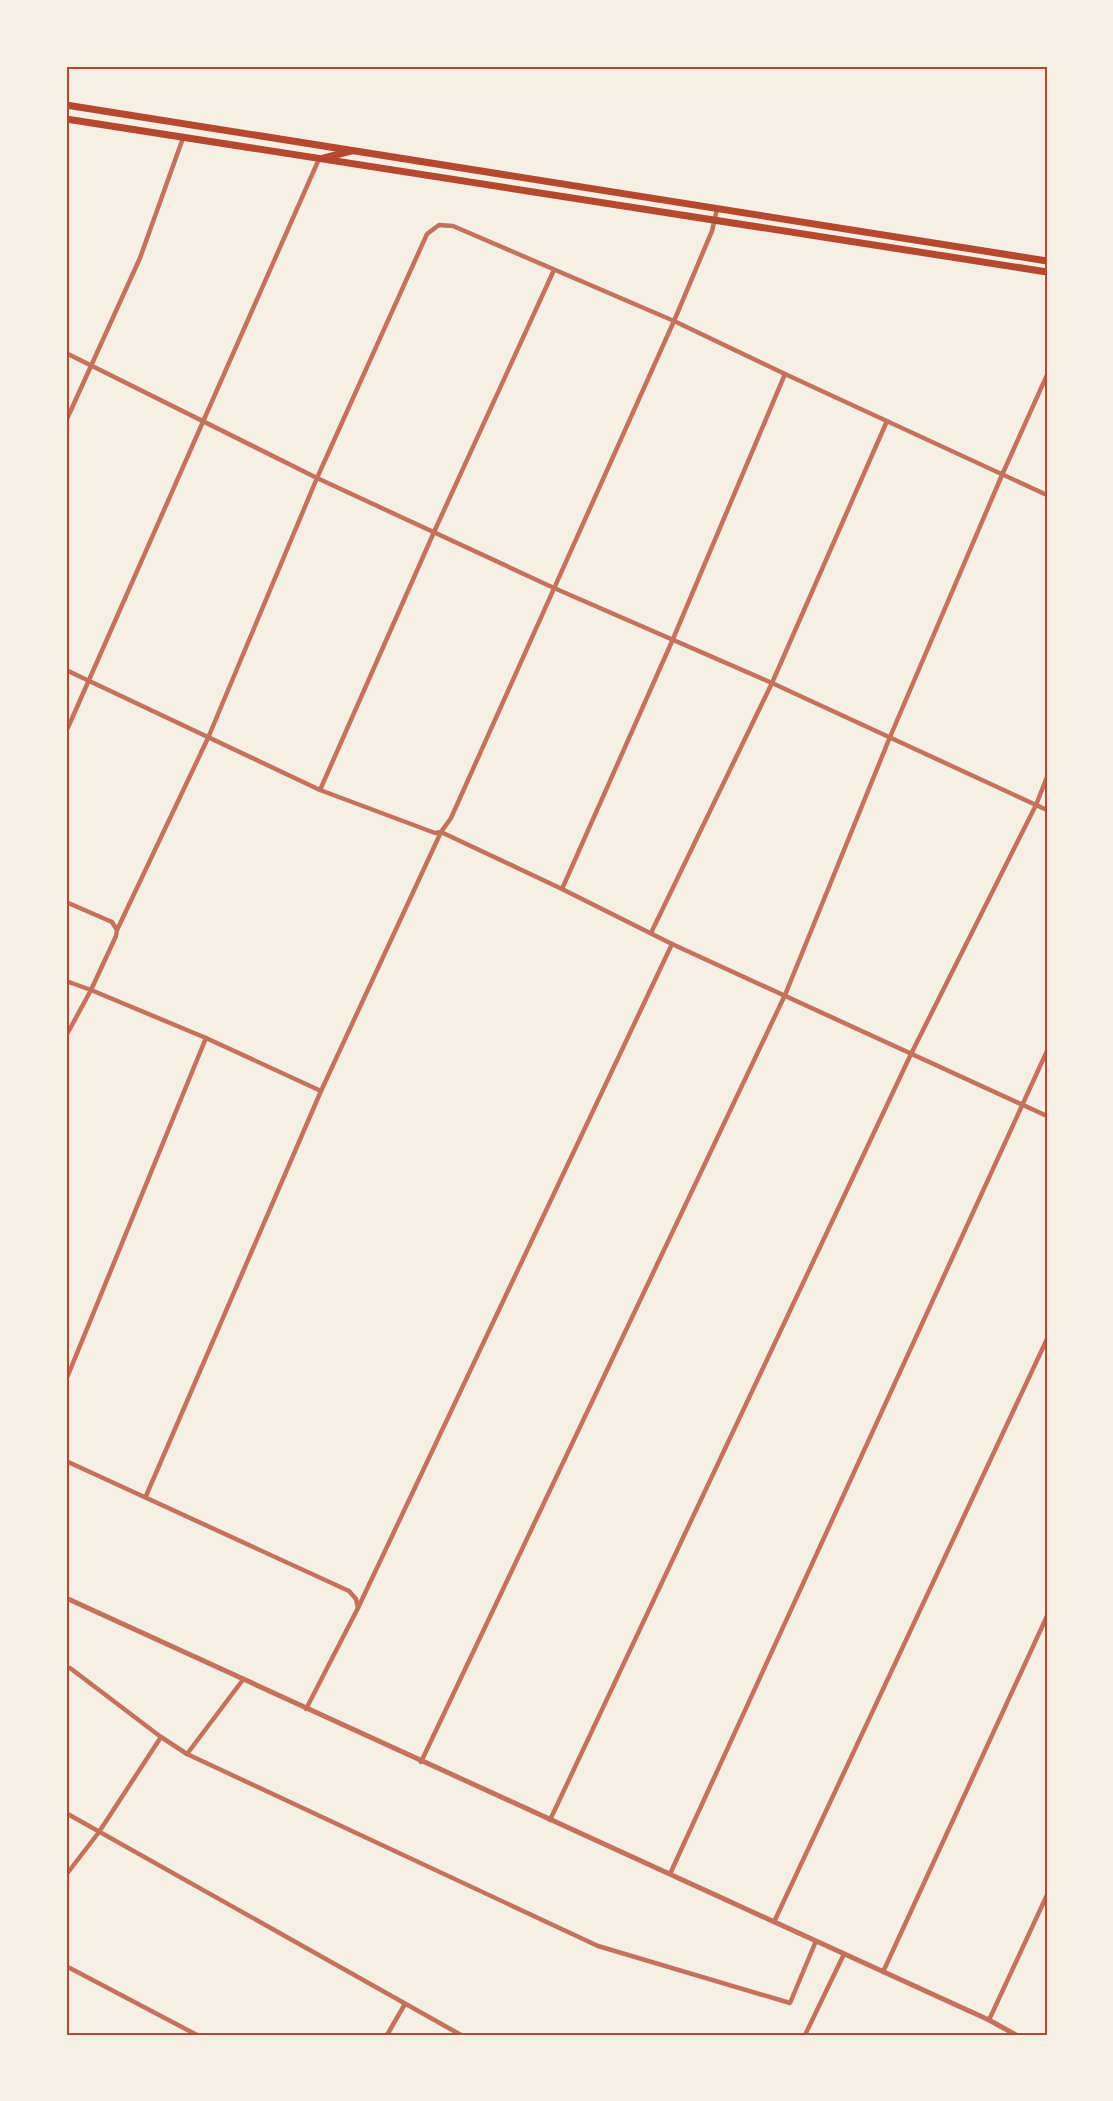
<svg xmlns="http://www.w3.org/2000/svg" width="1113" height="2101" font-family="Lato,sans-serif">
<rect width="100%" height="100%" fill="#f6efe4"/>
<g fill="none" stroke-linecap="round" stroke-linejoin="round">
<g stroke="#c5725c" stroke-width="4.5">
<path d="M 66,353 L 317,478 L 554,588 L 772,683 L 1047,810"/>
<path d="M 785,374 L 1047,495"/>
<path d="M 66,421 L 140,258 L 183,138"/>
<path d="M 66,670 L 320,790 L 435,833 L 441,832 L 451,818 L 674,321 L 712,231 L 717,209"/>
<path d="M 66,732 L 319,159"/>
<path d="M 320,790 L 434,532 L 554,270"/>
<path d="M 66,902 L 112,922 L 117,930 L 116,936 L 91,990 L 66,981"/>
<path d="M 117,930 L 208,738 L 317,478 L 427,234 L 439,225 L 453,226 L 674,321 L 785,374 L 673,639 L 562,889"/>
<path d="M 651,933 L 772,683 L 887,421"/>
<path d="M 66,1036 L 91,990 L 206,1038 L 321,1091"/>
<path d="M 66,1380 L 206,1038"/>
<path d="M 66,1461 L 349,1591 L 356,1599 L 358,1608 L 306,1709"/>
<path d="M 146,1496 L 321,1091 L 441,832 L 562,889 L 672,944 L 1047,1116"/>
<path d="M 358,1608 L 672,944"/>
<path d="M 70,1668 L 161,1737 L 187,1754 L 598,1946 L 790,2003 L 816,1941"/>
<path d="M 187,1754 L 242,1681"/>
<path d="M 421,1762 L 785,995 L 890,737 L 1002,475 L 1047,375"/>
<path d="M 66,1813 L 461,2035"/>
<path d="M 550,1820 L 911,1054 L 1036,805 L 1047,777"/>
<path d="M 670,1874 L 1047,1051"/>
<path d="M 66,1875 L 99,1832 L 161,1737"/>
<path d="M 774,1922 L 1047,1339"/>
<path d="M 66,1966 L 197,2035"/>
<path d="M 883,1972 L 1047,1616"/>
<path d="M 989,2020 L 1047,1895"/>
<path d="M 387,2035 L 405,2004"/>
<path d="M 805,2035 L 844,1954"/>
</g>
<path stroke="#c5725c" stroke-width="5" d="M 66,1598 L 989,2020 L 1016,2035"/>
<g stroke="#b5482f" stroke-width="7">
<path d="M 66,105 L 1047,261"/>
<path d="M 66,119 L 1047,272"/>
<path d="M 324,158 L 351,151"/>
</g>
</g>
<rect width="1113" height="2101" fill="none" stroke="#f6efe4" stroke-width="135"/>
<rect x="68" y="68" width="978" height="1966" fill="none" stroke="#b5482f" stroke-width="2"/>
</svg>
